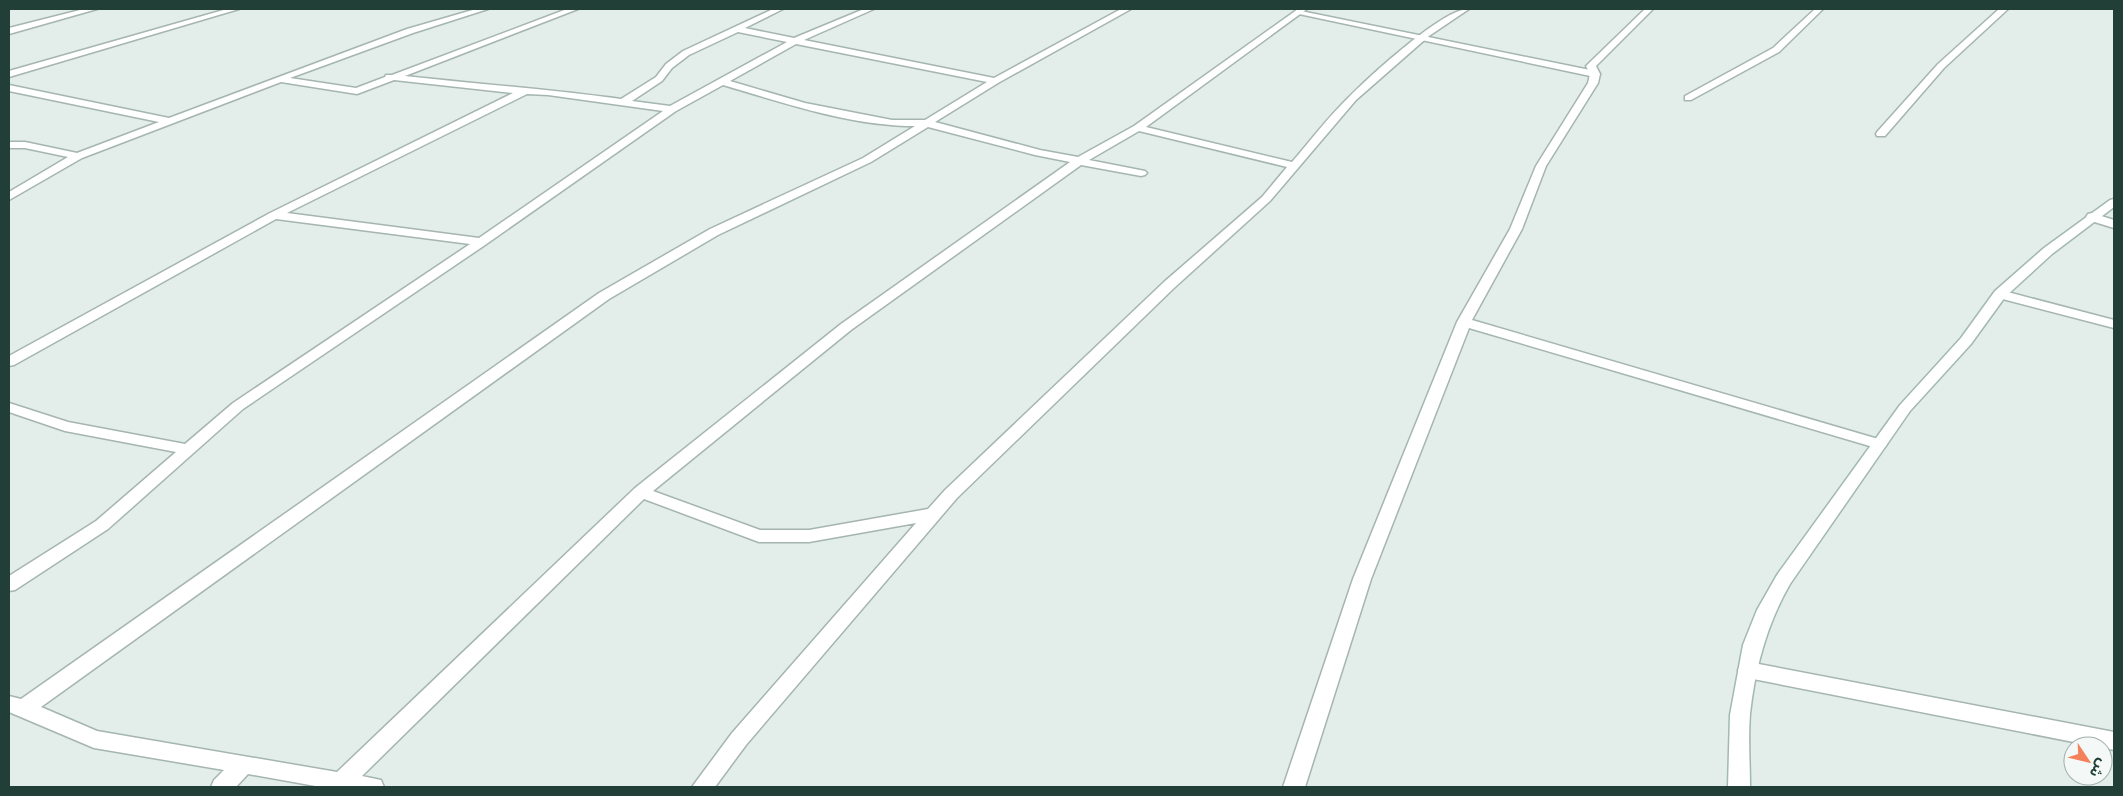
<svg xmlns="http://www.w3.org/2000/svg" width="2123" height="796" font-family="Poppins,'Noto Sans Arabic',sans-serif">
<rect width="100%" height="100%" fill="#e3ede9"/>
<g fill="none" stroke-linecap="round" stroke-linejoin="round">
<g stroke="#a5b5b0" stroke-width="3">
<path id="lane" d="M 1296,10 L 1595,71 L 1600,74 L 1595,77 L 1299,14 L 1296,14 Z"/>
</g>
<g stroke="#a5b5b0" stroke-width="3">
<g id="street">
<path d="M 84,9 L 97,9 L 9,34 L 9,28 Z"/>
<path d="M 227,9 L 239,9 L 9,77 L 9,71 Z"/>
<path d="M 476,9 L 488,9 L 413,33 L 290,78 L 356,88 L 385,77 L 386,75 L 392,75 L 567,9 L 578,9 L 405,76 C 477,84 549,89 621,99 L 656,77 L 666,64 L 683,51 L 773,9 L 783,9 L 745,28 L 794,38 L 864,9 L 874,9 L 804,40 L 994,78 L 1121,9 L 1131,9 L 998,83 L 935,122 L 1040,150 L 1078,157 L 1134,126 L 1298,9 L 1307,9 L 1146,127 L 1292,162 C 1311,140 1329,116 1350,96 C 1370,76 1445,7 1469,9 L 1429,36 L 1356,100 L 1270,201 L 1174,288 L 957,498 L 746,745 L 715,787 L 692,787 L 732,733 L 916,523 L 809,542 L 759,542 L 644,499 L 362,776 L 381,780 L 384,787 L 321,787 L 248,774 L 236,787 L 211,787 L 214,780 L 224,770 L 94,748 L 9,712 L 9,696 L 21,699 L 599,293 L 710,229 L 863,158 L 915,126 C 851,126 784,103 723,85 L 676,111 L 485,245 L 243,409 L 108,529 L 15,590 L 9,591 L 9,576 L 96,521 L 176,452 L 65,431 L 9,412 L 9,403 L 68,422 L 185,444 L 233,403 L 470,244 L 276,219 L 14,365 L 9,366 L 9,356 L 270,213 L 513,93 L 394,80 L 357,94 L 281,82 L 82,158 L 9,200 L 9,192 L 68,157 L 25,148 L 9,148 L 9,142 L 25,142 L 77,153 L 159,122 L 9,91 L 9,85 L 169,118 L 407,29 ZM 738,32 L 787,42 L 670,106 L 632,101 L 662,81 L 672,68 L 689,55 ZM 796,44 L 987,82 L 925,120 L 892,120 L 805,103 L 730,81 ZM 527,94 L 548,95 L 663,111 L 479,238 L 287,213 ZM 928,127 L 1035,155 L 1070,162 L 841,324 L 635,488 L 337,772 L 97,731 L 41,707 L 609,299 L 718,235 L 871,162 ZM 1139,131 L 1287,167 L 1262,197 L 1164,282 L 945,490 L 928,509 L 809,530 L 760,530 L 653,491 L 851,330 L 1081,165 L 1141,176 L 1145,175 L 1147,173 L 1145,171 L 1089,160 Z"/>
<path d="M 1645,9 L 1653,9 L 1596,66 L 1600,74 L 1598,83 L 1546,166 L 1522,229 L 1472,320 L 1885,441 L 1887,444 L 1885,447 L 1873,447 L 1469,328 L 1371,579 L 1305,787 L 1283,787 L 1353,579 L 1457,322 L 1510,229 L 1536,166 L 1588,83 L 1590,74 L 1586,66 Z"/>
<path d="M 1815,9 L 1823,9 L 1779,52 L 1691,100 L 1685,100 L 1685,96 L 1773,48 Z"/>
<path d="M 1999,9 L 2008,9 L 1944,68 L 1885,136 L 1877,136 L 1876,134 L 1877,132 L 1938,64 Z"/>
<path d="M 2092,213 L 2114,220 L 2114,228 L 2088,220 L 2086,217 L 2088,214 Z"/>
<path d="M 2000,290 L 2114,320 L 2114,328 L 1995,297 L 1993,294 Z"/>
<path d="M 1748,662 L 2114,732 L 2114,750 L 1748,678 L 1741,675 L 1738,670 L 1741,665 Z"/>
</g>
</g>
<g stroke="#a1b9b1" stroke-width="3">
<path id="secondary" d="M 2114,199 L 2114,207 L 2052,254 L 2005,297 L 1971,344 L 1910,411 L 1790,584 C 1767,624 1755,668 1750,714 C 1748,738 1750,763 1750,787 L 1728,787 L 1730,715 L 1743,645 L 1757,610 L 1777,575 L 1900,405 L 1961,338 L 1995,291 L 2044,248 L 2110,200 Z"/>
</g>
<use href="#lane" fill="#fff" fill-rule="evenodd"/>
<use href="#street" fill="#fff" fill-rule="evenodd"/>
<use href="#secondary" fill="#fff" fill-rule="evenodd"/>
</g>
<rect width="2123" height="796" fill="none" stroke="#223f37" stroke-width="20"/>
<g transform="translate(2088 761) rotate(125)"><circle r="24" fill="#f4f9f7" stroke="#a0afaa"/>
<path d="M0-4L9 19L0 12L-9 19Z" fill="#f3825b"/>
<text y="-8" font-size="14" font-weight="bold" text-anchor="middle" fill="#223f37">ش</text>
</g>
</svg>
